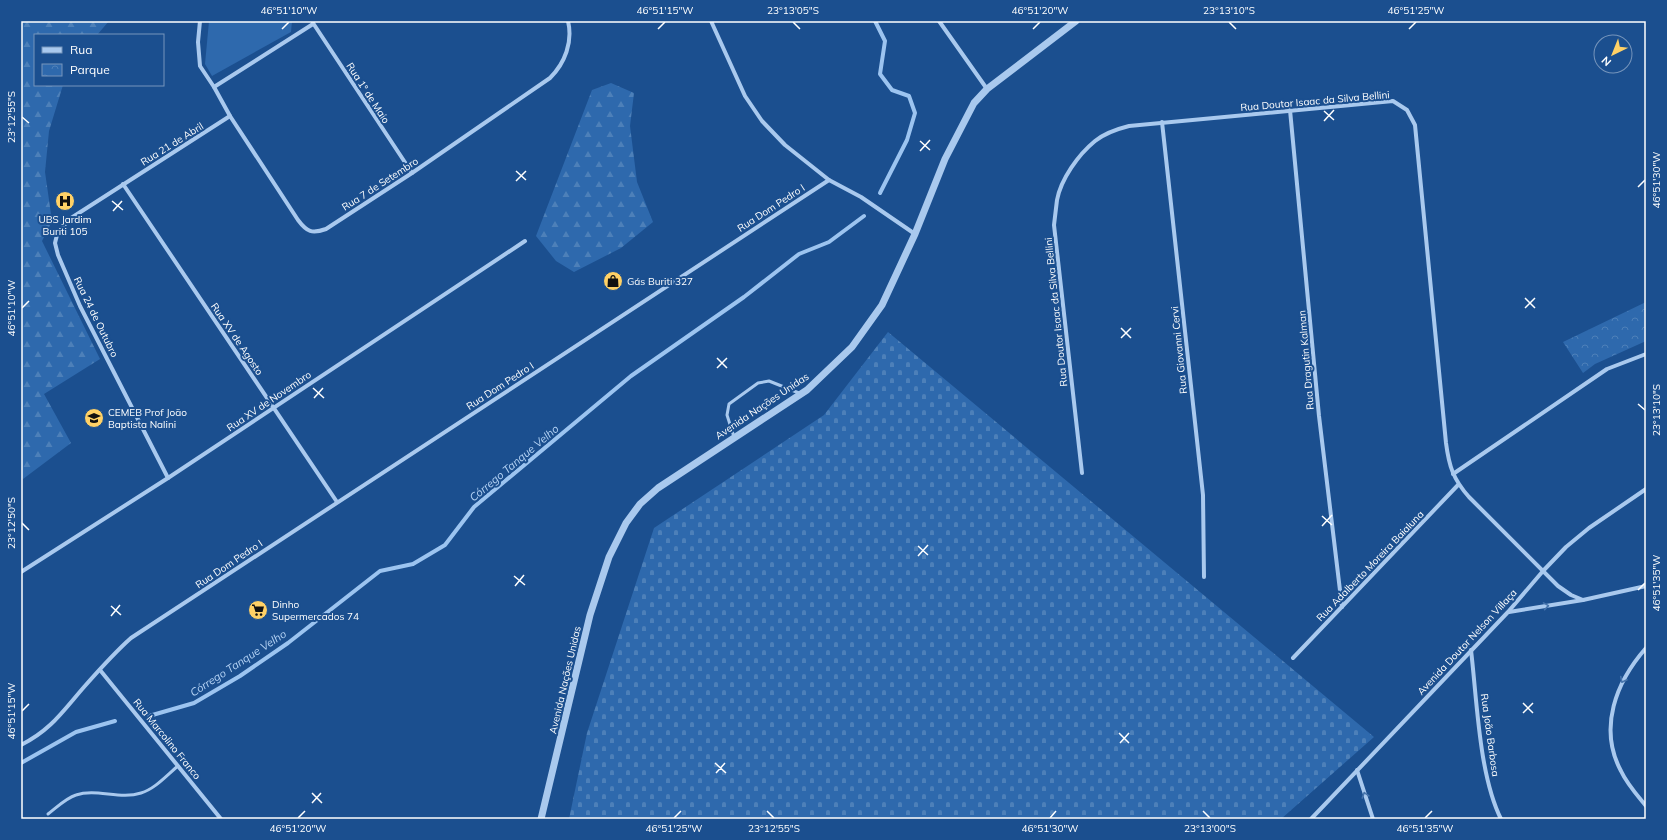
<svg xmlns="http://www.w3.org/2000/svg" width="1667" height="840" font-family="Mulish,sans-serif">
<defs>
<pattern id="forest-firs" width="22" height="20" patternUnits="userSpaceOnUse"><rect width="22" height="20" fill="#2e69ad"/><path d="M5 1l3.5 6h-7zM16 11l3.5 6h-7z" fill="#4d80b9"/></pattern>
<pattern id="cemetery-stones" width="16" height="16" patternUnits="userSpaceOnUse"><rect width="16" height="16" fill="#2e69ad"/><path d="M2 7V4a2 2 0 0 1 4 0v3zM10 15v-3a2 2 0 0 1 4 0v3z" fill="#4d80b9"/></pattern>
<pattern id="park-crowns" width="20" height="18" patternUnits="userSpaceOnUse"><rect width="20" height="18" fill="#2e69ad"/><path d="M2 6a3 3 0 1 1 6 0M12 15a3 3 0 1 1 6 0" fill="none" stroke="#4d80b9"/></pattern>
</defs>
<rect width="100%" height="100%" fill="#1b4f8f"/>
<path fill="#2e69ad" d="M 209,21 L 292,21 L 291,32 L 212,76 L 205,64 Z"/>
<g fill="url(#forest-firs)">
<path d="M 21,21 L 109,21 L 97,35 L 35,35 L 35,85 L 63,85 L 49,131 L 45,172 L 52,221 L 42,241 L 100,359 L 44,394 L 71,443 L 23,479 L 21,475 Z"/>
<path d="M 611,83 L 634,93 L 630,126 L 637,182 L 653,222 L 621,248 L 574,272 L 556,261 L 536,236 L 592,90 Z"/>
</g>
<path fill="url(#cemetery-stones)" d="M 888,332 L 1374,737 L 1281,819 L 569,819 L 587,733 L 654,528 L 824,415 Z"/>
<path fill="url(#park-crowns)" d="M 1646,302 L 1646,341 L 1595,364 L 1583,373 L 1563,342 Z"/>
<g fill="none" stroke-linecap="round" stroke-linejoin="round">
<g stroke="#9cc4f0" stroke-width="4">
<path d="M 875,21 L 885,41 L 880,74 L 892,90 L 909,96 L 915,113 L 907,140 L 880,193"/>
<path d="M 149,716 L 194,703 L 240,676 L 288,643 L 380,571 L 413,564 L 445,545 L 474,507 L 631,376 L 744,297 L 799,254 L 829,242 L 864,216"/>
<path d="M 21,763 L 76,732 L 115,721"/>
</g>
<g stroke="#a9c9ee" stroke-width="3">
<path d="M 734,437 L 727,415 L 729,404 L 758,383 L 769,381 L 799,393"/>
<path d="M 48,814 C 56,808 66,798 76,795 C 96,788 120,800 141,793 C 155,789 167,775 178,766"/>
</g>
<g stroke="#a9c9ee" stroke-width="4">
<path d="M 200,21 L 198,42 L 200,66 L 214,87"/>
<path d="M 711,21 L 745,96 L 762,121 L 785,145 L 829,180 L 861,197 L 915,234"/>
<path d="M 939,21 L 987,89"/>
<path d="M 313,23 L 412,173"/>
<path d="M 313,24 L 214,87 L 230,116 L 298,220 C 307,232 312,234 326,229 L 412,173 L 550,78 C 565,63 573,42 568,21"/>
<path d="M 1290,110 L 1319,416 L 1342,607"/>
<path d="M 1162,122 L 1203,495 L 1204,577"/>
<path d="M 123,184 L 337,502"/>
<path d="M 1082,473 L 1054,225 C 1055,217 1056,208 1057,200 C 1061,179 1078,155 1095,141 C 1105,133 1117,129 1129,126 L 1393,101 L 1407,110 L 1415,125 L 1446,443 C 1449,466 1453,479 1469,497 L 1558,586 L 1571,595 L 1583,600"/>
<path d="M 1453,474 L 1607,369 L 1646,354"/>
<path d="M 168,478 L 80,306 L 58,255 L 55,243 L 57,235 L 68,220 L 230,116"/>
<path d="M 21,572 L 168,478 L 525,241"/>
<path d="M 1509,612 L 1583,600 L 1646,586"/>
<path d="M 1646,648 C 1616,682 1598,728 1621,771 C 1627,784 1637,795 1646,806"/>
<path d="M 1471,650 C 1477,700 1479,775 1501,819"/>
<path d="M 1293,658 L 1458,485"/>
<path d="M 100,670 L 221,819"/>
<path d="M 21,745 C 51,730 63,711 84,687 C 99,670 114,653 131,638 L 829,180"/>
<path d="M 1357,770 L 1373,819"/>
<path d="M 1311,819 L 1508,612 L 1543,571 L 1566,547 L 1589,528 L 1646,489"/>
</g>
<path stroke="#a9c9ee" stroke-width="7" d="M 541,819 L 590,615 L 609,557 L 626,523 L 640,504 L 658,488 L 807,390 L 852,347 L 882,305 L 915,234 L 945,159 L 974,103 L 987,89 L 1076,21"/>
</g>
<defs><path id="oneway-chevron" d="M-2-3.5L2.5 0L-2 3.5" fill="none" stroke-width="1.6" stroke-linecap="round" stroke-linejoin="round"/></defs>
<g stroke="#4674ac">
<use href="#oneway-chevron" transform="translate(1546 606) rotate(-9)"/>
<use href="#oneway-chevron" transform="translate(1623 680) rotate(117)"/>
<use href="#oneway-chevron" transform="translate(1365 795) rotate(-108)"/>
</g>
<path fill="none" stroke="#fff" stroke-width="1.5" d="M 793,22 L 800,29M 1229,22 L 1236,29M 282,29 L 289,22M 658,29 L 665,22M 1033,29 L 1040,22M 1409,29 L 1416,22M 1324,111 L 1334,120M 22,117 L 29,123M 1324,121 L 1334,110M 920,141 L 930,150M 920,151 L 930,140M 516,171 L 526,180M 516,181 L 526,171M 1638,187 L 1645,180M 112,201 L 123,210M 113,211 L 122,201M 1525,298 L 1535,308M 22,308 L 29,301M 1525,308 L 1535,298M 1121,328 L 1131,338M 1121,338 L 1131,328M 717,358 L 727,368M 717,368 L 727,358M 313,388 L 324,398M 314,398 L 323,388M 1638,404 L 1645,410M 1322,516 L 1332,525M 22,523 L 29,530M 1322,526 L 1332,515M 918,546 L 928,555M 918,556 L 928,545M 514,576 L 525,585M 515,586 L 524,575M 1638,590 L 1645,583M 111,606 L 121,615M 111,616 L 120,605M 1523,703 L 1533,713M 22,711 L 29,704M 1523,713 L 1533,703M 1119,733 L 1129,743M 1120,743 L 1129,733M 715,763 L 726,773M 716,773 L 725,763M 312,793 L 322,803M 312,803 L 321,793M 767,811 L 774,818M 1203,811 L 1210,818M 298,818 L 305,811M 674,818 L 681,811M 1050,818 L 1056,811M 1425,818 L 1432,811"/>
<defs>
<g id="hospital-disc" transform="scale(1)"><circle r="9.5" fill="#ffd166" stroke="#1b4f8f"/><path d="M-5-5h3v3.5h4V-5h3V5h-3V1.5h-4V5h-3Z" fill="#111"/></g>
<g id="shop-disc" transform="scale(1)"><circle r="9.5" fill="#ffd166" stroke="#1b4f8f"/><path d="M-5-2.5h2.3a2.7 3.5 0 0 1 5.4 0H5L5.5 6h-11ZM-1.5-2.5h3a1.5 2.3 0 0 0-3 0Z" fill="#111"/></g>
<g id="school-disc" transform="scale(1)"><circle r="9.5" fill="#ffd166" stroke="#1b4f8f"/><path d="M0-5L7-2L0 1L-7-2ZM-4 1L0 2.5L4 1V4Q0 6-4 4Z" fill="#111"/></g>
<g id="supermarket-disc" transform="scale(1)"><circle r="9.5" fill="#ffd166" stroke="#1b4f8f"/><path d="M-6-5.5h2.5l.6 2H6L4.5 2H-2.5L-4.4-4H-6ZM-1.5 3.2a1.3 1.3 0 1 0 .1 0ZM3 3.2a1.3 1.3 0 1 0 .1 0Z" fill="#111"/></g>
</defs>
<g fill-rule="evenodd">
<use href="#hospital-disc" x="65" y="201"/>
<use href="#shop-disc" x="613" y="281"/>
<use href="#school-disc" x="94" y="418"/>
<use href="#supermarket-disc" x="258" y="610"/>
</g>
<g text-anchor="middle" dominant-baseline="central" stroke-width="4" stroke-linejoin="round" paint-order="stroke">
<g font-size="10" fill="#fff" stroke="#1b4f8f">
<text transform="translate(368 93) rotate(57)">Rua 1º de Maio</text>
<text transform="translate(1315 101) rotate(-5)">Rua Doutor Isaac da Silva Bellini</text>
<text transform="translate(172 144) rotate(-32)">Rua 21 de Abril</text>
<text transform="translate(380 184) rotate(-33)">Rua 7 de Setembro</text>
<text transform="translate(771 208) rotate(-33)">Rua Dom Pedro I</text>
<text transform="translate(1056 312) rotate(-96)">Rua Doutor Isaac da Silva Bellini</text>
<text transform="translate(96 317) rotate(64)">Rua 24 de Outubro</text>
<text transform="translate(237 339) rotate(56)">Rua XV de Agosto</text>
<text transform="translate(1179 350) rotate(-96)">Rua Giovanni Cervi</text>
<text transform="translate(1306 360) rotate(-95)">Rua Dragutin Kalman</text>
<text transform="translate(500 386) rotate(-33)">Rua Dom Pedro I</text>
<text transform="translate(269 401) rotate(-34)">Rua XV de Novembro</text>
<text transform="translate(762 406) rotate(-34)">Avenida Nações Unidas</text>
<text transform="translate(229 564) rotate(-34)">Rua Dom Pedro I</text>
<text transform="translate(1370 566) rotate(-46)">Rua Adalberto Moreira Baialuna</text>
<text transform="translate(1467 642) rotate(-47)">Avenida Doutor Nelson Villaça</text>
<text transform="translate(565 680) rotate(-77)">Avenida Nações Unidas</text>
<text transform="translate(1490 735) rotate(82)">Rua João Barbosa</text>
<text transform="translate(167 739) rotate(51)">Rua Marcolino Franco</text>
</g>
<g font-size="10" fill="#fff" stroke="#1b4f8f" text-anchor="start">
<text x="65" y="219" text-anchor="middle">UBS Jardim<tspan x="65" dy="12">Buriti 105</tspan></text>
<text x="627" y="281">Gás Buriti 327</text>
<text x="108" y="412">CEMEB Prof João<tspan x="108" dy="12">Baptista Nalini</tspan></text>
<text x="272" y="604">Dinho<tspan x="272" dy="12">Supermercados 74</tspan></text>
</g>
<g font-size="11" font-style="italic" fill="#b5d3f5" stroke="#1b4f8f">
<text transform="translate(514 463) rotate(-40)">Córrego Tanque Velho</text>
<text transform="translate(238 663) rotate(-33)">Córrego Tanque Velho</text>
</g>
</g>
<rect width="1667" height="840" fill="none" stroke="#1b4f8f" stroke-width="44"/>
<rect x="34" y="34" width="130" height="52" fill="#1b4f8f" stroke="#7695bc"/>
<rect x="42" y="47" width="20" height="6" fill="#a9c9ee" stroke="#7695bc"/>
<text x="70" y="54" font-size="12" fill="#ffffff">Rua</text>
<rect x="42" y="64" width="20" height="12" fill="url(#park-crowns)" stroke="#7695bc"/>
<text x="70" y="74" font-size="12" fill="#ffffff">Parque</text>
<g transform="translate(1613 54) rotate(223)"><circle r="19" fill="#1b4f8f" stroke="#7695bc"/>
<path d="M0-3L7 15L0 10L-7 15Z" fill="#ffd166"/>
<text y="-6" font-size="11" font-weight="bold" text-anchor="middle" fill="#ffffff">N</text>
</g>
<rect x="22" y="22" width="1623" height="796" fill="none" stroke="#fff" stroke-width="1.5"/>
<g font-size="10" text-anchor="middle" fill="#fff">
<text x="289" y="14">46°51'10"W</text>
<text x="665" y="14">46°51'15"W</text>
<text x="793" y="14">23°13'05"S</text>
<text x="1040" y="14">46°51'20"W</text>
<text x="1229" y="14">23°13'10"S</text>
<text x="1416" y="14">46°51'25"W</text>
<text transform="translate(11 117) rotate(-90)" y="4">23°12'55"S</text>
<text transform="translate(1656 180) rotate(-90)" y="4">46°51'30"W</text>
<text transform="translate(11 308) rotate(-90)" y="4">46°51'10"W</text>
<text transform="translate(1656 410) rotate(-90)" y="4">23°13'10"S</text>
<text transform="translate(11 523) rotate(-90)" y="4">23°12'50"S</text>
<text transform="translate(1656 583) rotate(-90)" y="4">46°51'35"W</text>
<text transform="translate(11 711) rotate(-90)" y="4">46°51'15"W</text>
<text x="298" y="832">46°51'20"W</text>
<text x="674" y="832">46°51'25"W</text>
<text x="774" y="832">23°12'55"S</text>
<text x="1050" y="832">46°51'30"W</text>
<text x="1210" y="832">23°13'00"S</text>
<text x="1425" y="832">46°51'35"W</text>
</g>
</svg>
